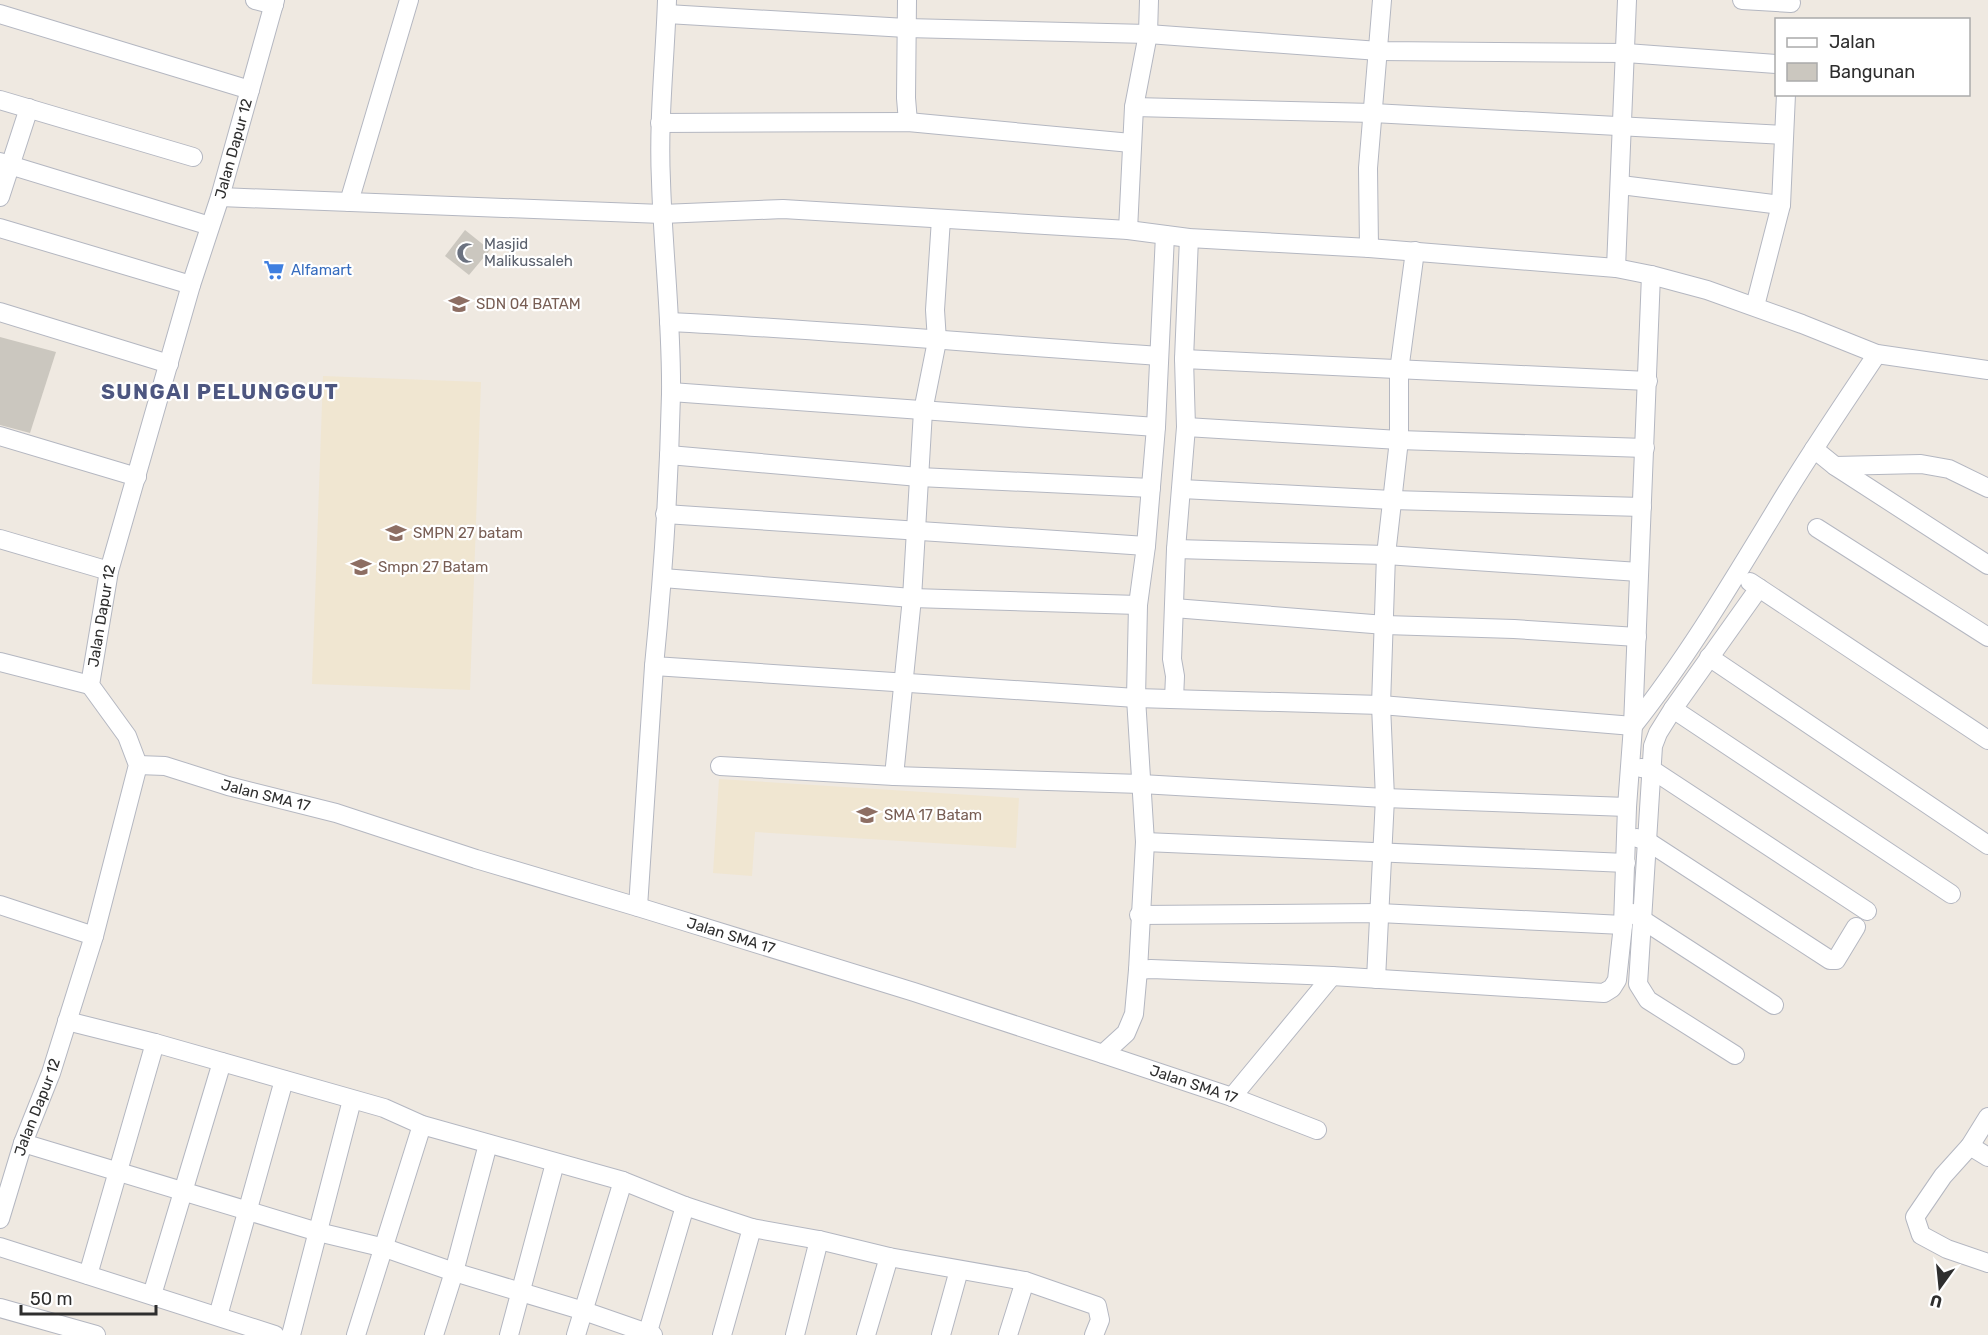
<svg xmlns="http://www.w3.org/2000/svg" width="1988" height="1335" font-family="Rubik,sans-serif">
<rect width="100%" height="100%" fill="#efe9e1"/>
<g fill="#f0e6d1">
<path d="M 323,376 L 481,382 L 470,690 L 312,684 Z"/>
<path d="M 719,779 L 1019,798 L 1016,848 L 755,832 L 752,876 L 713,873 Z"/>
</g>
<g fill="#cbc7bf">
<path d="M 465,230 L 490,250 L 469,275 L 445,256 Z"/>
<path d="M 0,337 L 56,352 L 30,433 L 0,425 Z"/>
</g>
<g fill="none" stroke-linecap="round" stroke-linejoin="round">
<g stroke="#b4b7c1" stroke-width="20">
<g id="minor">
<path d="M 255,0 L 274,5"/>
<path d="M 667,0 C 665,60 658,121 661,181 C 663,252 672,323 671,394 C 669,485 663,576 654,666 L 1136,698 L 1381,705 L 1633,726 C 1687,658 1732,582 1777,508 C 1808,456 1843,405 1877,354"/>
<path d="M 907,0 L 906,98 L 908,122"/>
<path d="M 1742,0 L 1791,3"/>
<path d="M 0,14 L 250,90"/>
<path d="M 667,14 L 906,28 L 1148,34 L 1379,51 L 1626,53 L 1776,64"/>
<path d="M 0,100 L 193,157"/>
<path d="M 1134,107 L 1373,113 L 1784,135"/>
<path d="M 660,123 L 908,122 L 1131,143"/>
<path d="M 0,162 L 210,226"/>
<path d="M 1621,185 L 1781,205"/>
<path d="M 0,197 L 29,108"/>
<path d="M 220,197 L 662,214 L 783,209 L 1128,230 L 1189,238 L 1369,248 L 1616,268 L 1651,275 L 1707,290 L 1802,324 L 1877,354 L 1988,370"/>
<path d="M 349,202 L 409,0"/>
<path d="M 0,228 L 191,285"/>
<path d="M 1128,230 L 1134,107 L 1148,34 L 1149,0"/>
<path d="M 1165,235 L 1156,427 L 1146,546 L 1138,605 L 1136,698 L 1145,842 L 1138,970 L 1151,969 L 1332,976 L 1604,993 L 1612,988 L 1617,980 L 1623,925 L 1627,807 L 1633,726 L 1651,275"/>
<path d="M 1369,248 L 1368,168 L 1382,0"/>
<path d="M 1616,268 L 1627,0"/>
<path d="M 1755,306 L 1781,205 L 1786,94"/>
<path d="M 0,312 L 169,364"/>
<path d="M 669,322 C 833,330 996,345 1159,356"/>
<path d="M 1184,359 L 1648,381"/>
<path d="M 671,392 L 1156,427"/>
<path d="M 1186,427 L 1399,440 L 1645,448"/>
<path d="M 0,436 L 137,477"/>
<path d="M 1814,449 L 1835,466 L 1988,565"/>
<path d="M 669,455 L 919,477 L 1151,488"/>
<path d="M 1835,466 L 1921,464 L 1949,469 L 1988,488"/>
<path d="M 1182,489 L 1392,500 L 1642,507"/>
<path d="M 665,514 L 1146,546"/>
<path d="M 1817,528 L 1988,637"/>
<path d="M 0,539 L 109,571"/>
<path d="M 1176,549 L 1386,555 L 1639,572"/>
<path d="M 663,578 L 912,598 L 1138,605"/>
<path d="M 1750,582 L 1988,740"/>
<path d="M 1174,608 L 1385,625 L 1514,629 L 1637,637"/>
<path d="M 1709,657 L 1988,845"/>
<path d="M 0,662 L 90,685"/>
<path d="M 1174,699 L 1175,676 L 1172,659 L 1176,549 L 1186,427 L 1184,359 L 1189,238"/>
<path d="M 1673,709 L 1951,894"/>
<path id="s1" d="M 138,765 L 165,766 L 228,786 L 336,813 L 476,859 L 638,907 L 914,992 L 1103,1054 L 1232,1097 L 1317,1130"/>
<path d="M 720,766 L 894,776 L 1141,784 L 1385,798 L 1627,807"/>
<path d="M 1641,768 L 1651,769 L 1867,911"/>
<path d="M 894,776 L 912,598 L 923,411 L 937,341 L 935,310 L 941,219"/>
<path d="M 1637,838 L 1647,841 L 1830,960 L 1836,960 L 1856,927"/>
<path d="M 1145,842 L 1626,863"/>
<path d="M 0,905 L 94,936"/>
<path d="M 638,907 L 654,666"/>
<path d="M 1632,913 L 1774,1005"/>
<path d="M 1139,915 L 1379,913 L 1623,925"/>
<path d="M 1376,979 L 1385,798 L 1381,705 L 1386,555 L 1399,440 L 1399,371 L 1415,251"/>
<path d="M 67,1021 L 155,1043 L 384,1108 L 422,1125 L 623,1181 L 685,1206 L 647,1335"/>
<path d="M 1103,1054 L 1126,1033 L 1134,1014 L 1138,970"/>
<path d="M 1735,1055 L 1648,1000 L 1638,984 L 1653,746 L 1658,733 L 1673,709 L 1759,588"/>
<path d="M 1232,1097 L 1332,976"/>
<path d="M 1988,1117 L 1970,1146 L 1943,1176 L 1915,1217 L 1921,1235 L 1947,1249 L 1988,1263"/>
<path d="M 23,1143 L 318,1232 L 385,1248 L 454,1272 L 584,1311 L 653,1335"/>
<path d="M 1970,1146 L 1988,1157"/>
<path d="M 685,1206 L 752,1228 L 819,1240 L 889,1257 L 1025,1281 L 1097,1306 L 1100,1320 L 1094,1335"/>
<path id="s2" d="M 0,1219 L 23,1143 L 51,1073 L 94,936 L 138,765 L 127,736 L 90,685 L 109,571 L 191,285 L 220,197 L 275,0"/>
<path d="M 0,1247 L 275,1335"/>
<path d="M 88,1275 L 155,1043"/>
<path d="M 152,1295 L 222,1062"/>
<path d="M 0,1308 L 96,1335"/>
<path d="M 218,1316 L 284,1080"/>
<path d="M 291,1335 L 352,1100"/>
<path d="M 356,1335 L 422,1125"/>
<path d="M 434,1335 L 454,1272 L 488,1144"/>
<path d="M 509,1335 L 555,1163"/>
<path d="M 576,1335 L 623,1181"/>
<path d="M 722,1335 L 752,1228"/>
<path d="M 795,1335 L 819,1240"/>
<path d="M 866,1335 L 889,1257"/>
<path d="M 941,1335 L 959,1270"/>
<path d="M 1008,1335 L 1025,1281"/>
</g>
</g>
<use href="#minor" stroke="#fff" stroke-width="18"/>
</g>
<defs>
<g id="mosque-bare" transform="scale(1.62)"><path d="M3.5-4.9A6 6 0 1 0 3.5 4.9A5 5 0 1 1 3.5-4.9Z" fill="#6b7280" stroke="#fff" stroke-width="2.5" paint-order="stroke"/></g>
<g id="supermarket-bare" transform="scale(1.62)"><path d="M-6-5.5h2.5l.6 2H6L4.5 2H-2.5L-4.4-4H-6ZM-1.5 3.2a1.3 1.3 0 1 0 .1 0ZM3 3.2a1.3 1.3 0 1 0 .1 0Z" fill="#3f7fe0" stroke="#fff" stroke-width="2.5" paint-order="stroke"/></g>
<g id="school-bare" transform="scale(1.62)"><path d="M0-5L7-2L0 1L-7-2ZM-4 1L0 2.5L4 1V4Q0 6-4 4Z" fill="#8d6e63" stroke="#fff" stroke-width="2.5" paint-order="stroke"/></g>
</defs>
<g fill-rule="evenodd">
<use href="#mosque-bare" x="467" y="253"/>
<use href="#supermarket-bare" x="274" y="270"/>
<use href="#school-bare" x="459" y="304"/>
<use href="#school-bare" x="396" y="533"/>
<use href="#school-bare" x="361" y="567"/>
<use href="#school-bare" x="867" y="815"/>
</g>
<g text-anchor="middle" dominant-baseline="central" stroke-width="4.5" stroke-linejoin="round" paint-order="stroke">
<g font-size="15" fill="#2e2e2e" stroke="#fff">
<text stroke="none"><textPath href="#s2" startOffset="1125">Jalan Dapur 12</textPath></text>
<text stroke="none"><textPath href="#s2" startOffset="639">Jalan Dapur 12</textPath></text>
<text stroke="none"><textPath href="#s1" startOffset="132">Jalan SMA 17</textPath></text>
<text stroke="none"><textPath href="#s1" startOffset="618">Jalan SMA 17</textPath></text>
<text stroke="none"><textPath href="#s1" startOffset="1104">Jalan SMA 17</textPath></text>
<text stroke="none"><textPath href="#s2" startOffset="118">Jalan Dapur 12</textPath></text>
</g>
<g font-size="15" fill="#5b616d" stroke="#fff" text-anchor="start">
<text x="484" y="244">Masjid<tspan x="484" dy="17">Malikussaleh</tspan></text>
</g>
<g font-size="15" fill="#366cbe" stroke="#fff" text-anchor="start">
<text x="291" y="270">Alfamart</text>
</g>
<g font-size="15" fill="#785e54" stroke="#fff" text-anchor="start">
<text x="476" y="304">SDN 04 BATAM</text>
<text x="413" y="533">SMPN 27 batam</text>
<text x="378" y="567">Smpn 27 Batam</text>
<text x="884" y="815">SMA 17 Batam</text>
</g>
<g font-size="21" font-weight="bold" letter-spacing="1.5" fill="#4d5680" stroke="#fff">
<text x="220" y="391">SUNGAI PELUNGGUT</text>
</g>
</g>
<rect x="1775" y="18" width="195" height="78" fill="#ffffff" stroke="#ababab" stroke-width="1.5"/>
<rect x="1787" y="38" width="30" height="9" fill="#ffffff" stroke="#ababab" stroke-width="1.5"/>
<text x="1829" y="48" font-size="18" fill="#2e2e2e">Jalan</text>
<rect x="1787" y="63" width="30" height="18" fill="#cbc7bf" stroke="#ababab" stroke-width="1.5"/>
<text x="1829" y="78" font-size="18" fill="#2e2e2e">Bangunan</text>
<g transform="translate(1940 1287) rotate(195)" stroke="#ffffff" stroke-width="4.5" paint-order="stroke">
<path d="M0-4.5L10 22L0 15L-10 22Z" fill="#2e2e2e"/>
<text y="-9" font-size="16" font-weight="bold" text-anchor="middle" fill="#2e2e2e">U</text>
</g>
<path d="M21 1305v9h135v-9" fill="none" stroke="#2e2e2e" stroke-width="3"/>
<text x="30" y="1305" font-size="18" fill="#2e2e2e" stroke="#ffffff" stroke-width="4.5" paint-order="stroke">50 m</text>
</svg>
